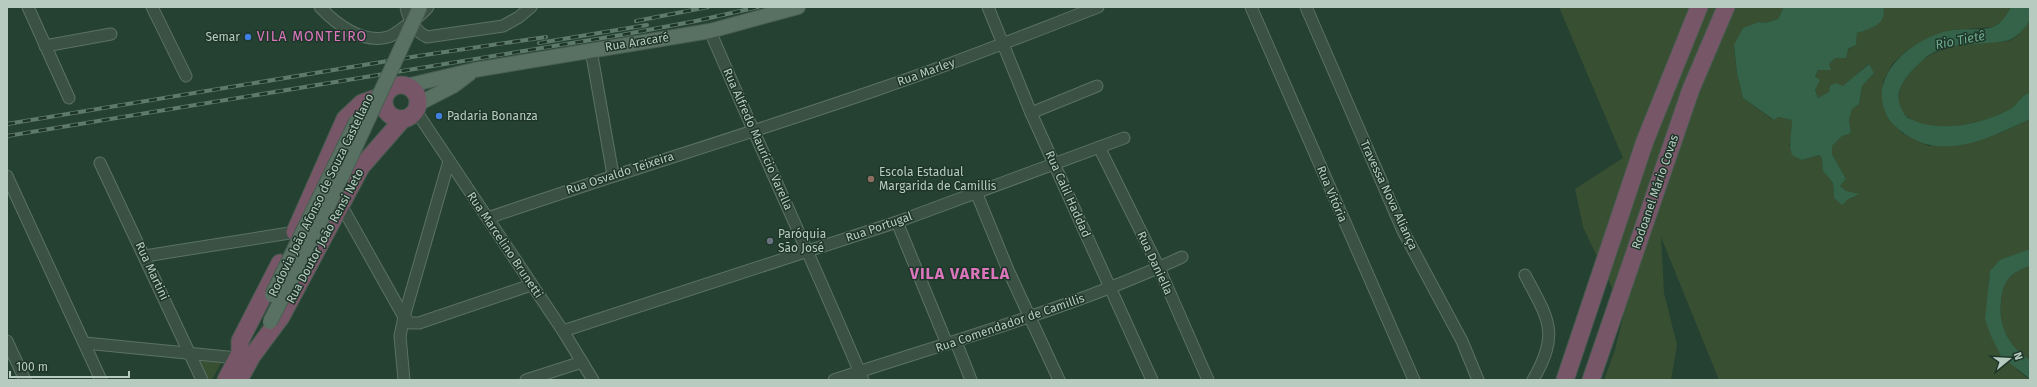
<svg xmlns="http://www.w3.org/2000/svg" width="2037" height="387" font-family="'Fira Sans',sans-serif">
<rect width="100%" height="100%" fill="#254132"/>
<g fill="#384f32">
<path d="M 1559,7 L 1784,7 L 1778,19 L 1766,23 L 1759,22 L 1734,45 L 1737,73 L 1743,98 L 1773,120 L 1778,117 L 1792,120 L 1792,138 L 1789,145 L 1802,160 L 1819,155 L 1823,158 L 1823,171 L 1833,183 L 1834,198 L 1847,200 L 1853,198 L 1840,186 L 1846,179 L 1832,154 L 1832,146 L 1842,136 L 1851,133 L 1849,120 L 1852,109 L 1859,104 L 1862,86 L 1874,73 L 1868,64 L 1843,87 L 1818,98 C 1814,88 1813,80 1818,70 L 1831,70 L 1829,64 L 1835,58 L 1856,45 L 1857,33 L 1873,27 L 1884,13 L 1883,7 L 2011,7 L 2005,19 L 1993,27 L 1952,30 L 1908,50 L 1892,64 L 1883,82 L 1888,118 L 1902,133 L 1929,146 L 1998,134 L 2030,119 L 2030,249 C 2008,262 1985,257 1989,291 L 2017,370 L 2030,380 L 1719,380 L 1661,237 L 1664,293 L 1677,345 L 1671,380 L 1604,380 L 1615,350 L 1624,313 L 1583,227 L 1575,189 L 1623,158 Z"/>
<path d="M 2030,20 L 2030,93 C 2021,95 2019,103 2012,108 C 1990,122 1942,133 1918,123 C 1908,118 1901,114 1899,102 C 1898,91 1902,83 1909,74 C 1928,48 1957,45 1987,42 C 1994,42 2005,42 2011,40 C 2019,36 2025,27 2030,20 Z"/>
<path d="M 2030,266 L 2030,360 C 2009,347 1998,326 2001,301 C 2002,292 2004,282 2011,276 C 2016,271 2024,268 2030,266 Z"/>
<path d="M 198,357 L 222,361 L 212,380 L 208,380 Z"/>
</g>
<g fill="#346349">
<path d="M 1784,7 L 1883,7 C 1888,24 1870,29 1857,33 L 1856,45 L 1848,49 L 1846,58 L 1835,58 L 1829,64 L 1831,70 L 1818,70 L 1815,77 L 1820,80 L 1815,90 L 1818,98 L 1829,92 L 1830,86 L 1835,83 L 1843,86 L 1869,64 L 1874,73 L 1862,86 L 1859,104 L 1852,109 L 1849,120 L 1851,133 L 1842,136 L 1832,146 L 1832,154 L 1846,179 L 1840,186 L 1846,191 L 1859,194 L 1847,200 L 1842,205 L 1834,198 L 1833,183 L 1823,171 L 1822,158 L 1819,155 L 1802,160 L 1792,155 C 1788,144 1792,133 1792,120 L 1778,117 L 1774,120 L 1743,98 L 1737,73 L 1734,45 L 1743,28 L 1759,22 L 1766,23 L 1778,19 Z"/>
<path d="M 2011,7 L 2030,7 C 2030,11 2031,16 2030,19 C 2028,26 2016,38 2009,40 C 1982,47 1947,39 1924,59 C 1914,68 1903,78 1899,92 C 1897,100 1901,109 1905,115 C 1908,119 1911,119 1915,121 C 1942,133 1987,123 2012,108 C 2019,103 2021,95 2030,93 L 2030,119 C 1985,140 1935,166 1893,124 C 1883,114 1879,95 1884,82 C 1892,56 1927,33 1954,30 C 1966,28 1982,31 1993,27 C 2002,23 2007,15 2011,7 Z"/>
<path d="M 2030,249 L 2030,266 C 2024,268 2016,271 2011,276 C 2004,282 2002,292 2001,301 C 1998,326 2009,347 2030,360 L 2030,379 L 2001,356 L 1991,336 L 1985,319 L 1990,271 L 2000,260 Z"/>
</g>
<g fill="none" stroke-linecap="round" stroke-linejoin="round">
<g stroke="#5b7165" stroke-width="13">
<g id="minor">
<path d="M 28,7 L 69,98"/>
<path d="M 152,7 L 186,76"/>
<path d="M 320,7 C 336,24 362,44 388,37 C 395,35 401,29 407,25 C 415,19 422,15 428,7"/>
<path d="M 406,7 C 408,19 416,32 427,37 L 503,26 L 519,17 L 531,7"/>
<path d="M 988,7 L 1031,113 L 1152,380"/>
<path d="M 1251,7 L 1414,380"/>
<path d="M 1306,7 L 1403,231 L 1462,341 L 1478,380"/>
<path d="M 710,31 C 760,148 814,263 863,380"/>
<path d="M 45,46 L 111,34"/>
<path d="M 591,50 L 613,175"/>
<path d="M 416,111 L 563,331 L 593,380"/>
<path d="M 1031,113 L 1097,86"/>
<path d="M 1099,147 L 1159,268 L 1208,380"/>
<path d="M 100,163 L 202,380"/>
<path d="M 7,176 L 101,380"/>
<path d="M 976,192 L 1008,270 L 1059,380"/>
<path d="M 341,205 L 404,317 L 410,323 L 419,323 L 531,285"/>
<path d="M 488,218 C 618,173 749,134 879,89 C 953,64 1025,35 1098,7"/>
<path d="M 897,222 L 947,344"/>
<path d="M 145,256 L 296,232"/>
<path d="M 1525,275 C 1549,320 1560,333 1533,380"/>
<path d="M 563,331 L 897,222 L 1124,138"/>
<path d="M 7,341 L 25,380"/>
<path d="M 956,342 L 971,380"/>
<path d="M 85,343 L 237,358"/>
<path d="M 404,380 L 400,336 L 404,317 L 449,161"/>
<path d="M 526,380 L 582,362"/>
<path d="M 834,380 C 951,341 1070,309 1182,257"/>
</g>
</g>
<g stroke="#475d51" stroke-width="16">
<g id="major">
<path d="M 406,86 L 474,70 L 710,31 L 798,7"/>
<path d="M 418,104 L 453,86 L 469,74"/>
</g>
</g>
<g stroke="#455b4f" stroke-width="19">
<g id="highway">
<circle cx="401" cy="102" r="17"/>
<path d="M 295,232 L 345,119 L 362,103 L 385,95"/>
<path d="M 240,378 L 252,356 L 281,317 L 361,167 L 403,119"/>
<path d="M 226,380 L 240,353 L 240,341 L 280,263"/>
<path d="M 1565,380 L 1645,141 L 1699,7"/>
<path d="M 1591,380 L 1691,89 L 1726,7"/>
</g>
</g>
<use href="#minor" stroke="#3a5144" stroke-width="11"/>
<use href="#major" stroke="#587163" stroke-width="14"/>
<use href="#highway" stroke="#775767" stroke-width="17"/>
<g stroke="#5e7a6b" stroke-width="4">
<g id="rail">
<path d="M 636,21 L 708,7"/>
<path d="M 539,43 L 647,25"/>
<path d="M 7,124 L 418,56 L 546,37"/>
<path d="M 7,136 L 621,35 L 696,21 L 758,7"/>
</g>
</g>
<use href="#rail" stroke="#1e3629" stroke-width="2.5" stroke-dasharray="8" stroke-linecap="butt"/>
<g stroke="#475d51" stroke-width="16" stroke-linecap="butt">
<g id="major-bridge">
<path d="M 272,295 L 357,120"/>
<path d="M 270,322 L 323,217 L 420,7"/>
</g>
</g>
<use href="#major-bridge" stroke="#587163" stroke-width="14"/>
</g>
<g fill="#3f7fe0" stroke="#1e3629" stroke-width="1.5">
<circle cx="248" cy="37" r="4"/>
<circle cx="439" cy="116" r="4"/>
</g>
<circle fill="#8d6e63" stroke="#1e3629" stroke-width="1.5" cx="871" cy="179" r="4"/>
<circle fill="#6b7280" stroke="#1e3629" stroke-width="1.5" cx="770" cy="241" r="4"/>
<g text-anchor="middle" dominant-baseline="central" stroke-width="3" stroke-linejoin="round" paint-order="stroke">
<g font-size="12" fill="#b7cbc1" stroke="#1e3629" text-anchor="start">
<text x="240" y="37" text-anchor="end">Semar</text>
<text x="447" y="116">Padaria Bonanza</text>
<text x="879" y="172">Escola Estadual<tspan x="879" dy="14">Margarida de Camillis</tspan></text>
<text x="778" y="234">Paróquia<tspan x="778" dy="14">São José</tspan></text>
</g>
<g font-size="12" fill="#b7cbc1" stroke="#1e3629">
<text transform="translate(637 42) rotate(-9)">Rua Aracaré</text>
<text transform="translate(926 72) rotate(-20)">Rua Marley</text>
<text transform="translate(758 139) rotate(66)">Rua Alfredo Maurício Varella</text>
<text transform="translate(620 173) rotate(-18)">Rua Osvaldo Teixeira</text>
<text transform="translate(1655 192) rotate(-71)">Rodoanel Mário Covas</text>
<text transform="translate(1068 194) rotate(66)">Rua Calil Haddad</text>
<text transform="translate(1332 194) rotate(67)">Rua Vitória</text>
<text transform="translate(321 195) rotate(-64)">Rodovia João Afonso de Souza Castellano</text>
<text transform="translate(1389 195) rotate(65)">Travessa Nova Aliança</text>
<text transform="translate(879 227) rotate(-19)">Rua Portugal</text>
<text transform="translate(325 236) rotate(-62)">Rua Doutor João Rensi Neto</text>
<text transform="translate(505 245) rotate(56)">Rua Marcelino Brunetti</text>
<text transform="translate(1155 263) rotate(65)">Rua Daniella</text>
<text transform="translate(152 271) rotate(65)">Rua Martini</text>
<text transform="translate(1010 323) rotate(-19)">Rua Comendador de Camillis</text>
</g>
<g font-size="13" font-style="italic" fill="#6faa8a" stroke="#1e3629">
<text transform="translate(1960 40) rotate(-11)">Rio Tietê</text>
</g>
<g font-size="14" letter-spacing="1" fill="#db75bc" stroke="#1e3629">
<text x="312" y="36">VILA MONTEIRO</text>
</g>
<g font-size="16" font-weight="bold" letter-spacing="1" fill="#db75bc" stroke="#1e3629">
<text x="960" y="273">VILA VARELA</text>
</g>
</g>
<rect width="2037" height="387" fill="none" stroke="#b7cbc1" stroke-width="16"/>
<g transform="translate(2009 359) rotate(72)" stroke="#1e3629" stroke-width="3" paint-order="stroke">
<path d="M0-3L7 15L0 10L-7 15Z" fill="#b7cbc1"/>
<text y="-6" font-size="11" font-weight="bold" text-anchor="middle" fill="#b7cbc1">N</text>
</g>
<path d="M10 371v6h119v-6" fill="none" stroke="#b7cbc1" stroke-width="2"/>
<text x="16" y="371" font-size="12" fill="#b7cbc1" stroke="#1e3629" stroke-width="3" paint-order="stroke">100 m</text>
</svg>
